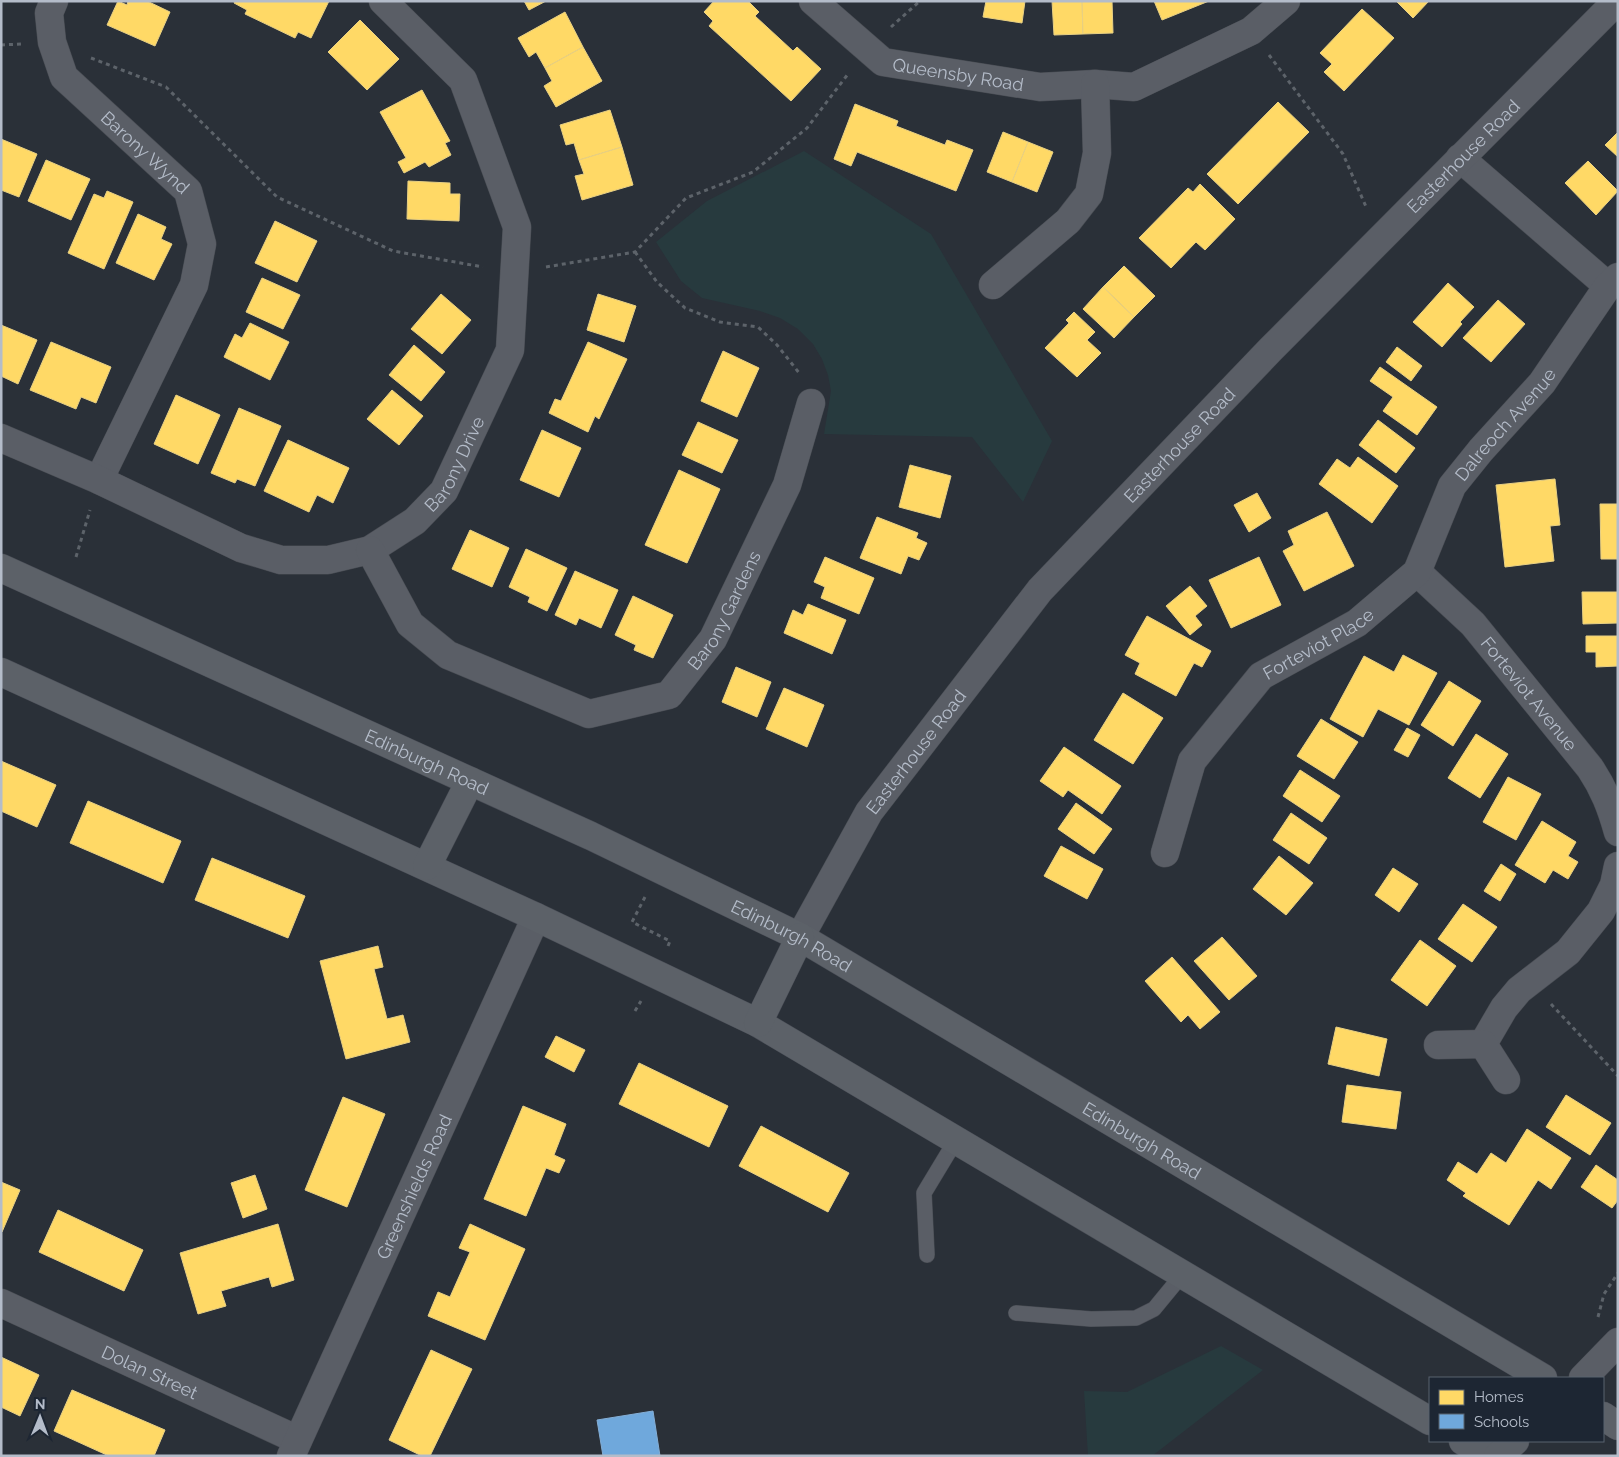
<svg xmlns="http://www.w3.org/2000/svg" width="1619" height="1457" font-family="Raleway,sans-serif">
<rect width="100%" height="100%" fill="#2a3038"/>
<g fill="#273a3e">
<path d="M 804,151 L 931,234 L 1052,441 L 1023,502 L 972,437 L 824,434 L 831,391 L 828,375 L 822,359 L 813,344 L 798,329 L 780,318 L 760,311 L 702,298 L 681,281 L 656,242 L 707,201 Z"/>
<path d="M 1221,1346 L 1263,1370 L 1152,1456 L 1088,1456 L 1084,1391 L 1127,1392 Z"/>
</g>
<g fill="#ffd966" stroke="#e8d084">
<path d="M 118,1 L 127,5 L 128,1 L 147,1 L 170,12 L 155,46 L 107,25 Z"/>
<path d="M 235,1 L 329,1 L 311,38 L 298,32 L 295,38 L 245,14 L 247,10 L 234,3 Z"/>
<path d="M 524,1 L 546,1 L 529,10 Z"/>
<path d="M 714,1 L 748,1 L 759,12 L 755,16 L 793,51 L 797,47 L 821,69 L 791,101 L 709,26 L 713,21 L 704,12 Z"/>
<path d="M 986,1 L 1025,1 L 1022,23 L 983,17 Z"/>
<path d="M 1052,1 L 1082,1 L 1083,34 L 1054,35 Z"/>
<path d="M 1082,1 L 1112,1 L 1113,33 L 1083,34 Z"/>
<path d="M 1154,1 L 1209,1 L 1162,20 Z"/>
<path d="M 1396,1 L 1429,1 L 1413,18 Z"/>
<path d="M 1362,9 L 1394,38 L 1344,91 L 1324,72 L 1332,64 L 1320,53 Z"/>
<path d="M 565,12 L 583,47 L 545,68 L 536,52 L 529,57 L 518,38 Z"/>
<path d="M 360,20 L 399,59 L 367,90 L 328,52 Z"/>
<path d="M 583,47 L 602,81 L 556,107 L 544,86 L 552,81 L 545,68 Z"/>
<path d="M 422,90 L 450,141 L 445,143 L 451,155 L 429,167 L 425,162 L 404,173 L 398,162 L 406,158 L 380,112 Z"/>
<path d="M 1278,102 L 1309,132 L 1238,204 L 1207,174 Z"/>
<path d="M 855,104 L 898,121 L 896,126 L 945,145 L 947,140 L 973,150 L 956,191 L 857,152 L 851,166 L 834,159 Z"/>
<path d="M 610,110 L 622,147 L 579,160 L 574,143 L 566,145 L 560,125 Z"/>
<path d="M 1003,132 L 1028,142 L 1012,182 L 987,172 Z"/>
<path d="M 1618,132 L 1618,157 L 1605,145 Z"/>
<path d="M 1,139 L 37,154 L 19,197 L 1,190 Z"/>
<path d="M 1028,142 L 1053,152 L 1037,192 L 1012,182 Z"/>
<path d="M 622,147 L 633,185 L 582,200 L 575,176 L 584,174 L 579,160 Z"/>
<path d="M 46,160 L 90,179 L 71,220 L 28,201 Z"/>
<path d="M 1588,161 L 1618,191 L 1596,215 L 1565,183 Z"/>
<path d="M 408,181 L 450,183 L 450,194 L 460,194 L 459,221 L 407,219 Z"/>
<path d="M 1200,184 L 1235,219 L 1205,250 L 1196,242 L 1171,268 L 1139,238 L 1188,188 L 1193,192 Z"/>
<path d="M 107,191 L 133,202 L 104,269 L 68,253 L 94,194 L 104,198 Z"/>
<path d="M 138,214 L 166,227 L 161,239 L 172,244 L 154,280 L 116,263 Z"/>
<path d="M 275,221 L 317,241 L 297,282 L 255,263 Z"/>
<path d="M 1124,266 L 1155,296 L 1134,317 L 1103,287 Z"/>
<path d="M 262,278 L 300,295 L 283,329 L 246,312 Z"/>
<path d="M 1448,283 L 1474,307 L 1460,322 L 1462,324 L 1442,347 L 1413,322 Z"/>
<path d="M 1103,287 L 1134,317 L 1114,338 L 1083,309 Z"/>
<path d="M 441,294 L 471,320 L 442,354 L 411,329 Z"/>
<path d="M 598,294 L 636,306 L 624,342 L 587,330 Z"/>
<path d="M 1498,300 L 1525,324 L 1491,362 L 1463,338 Z"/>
<path d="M 1074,312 L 1095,332 L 1087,340 L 1101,353 L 1077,377 L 1045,348 L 1069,323 L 1066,320 Z"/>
<path d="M 250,323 L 289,342 L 270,380 L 224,357 L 235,334 L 242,338 Z"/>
<path d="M 1,325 L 37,340 L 18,384 L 1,376 Z"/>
<path d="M 51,342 L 111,367 L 96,403 L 81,397 L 76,409 L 30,390 Z"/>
<path d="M 588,342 L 627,359 L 599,419 L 595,416 L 588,432 L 549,413 L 555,399 L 561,401 Z"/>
<path d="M 414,345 L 445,372 L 421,401 L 389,375 Z"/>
<path d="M 1397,347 L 1422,366 L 1411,381 L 1386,362 Z"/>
<path d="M 723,351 L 759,368 L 737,417 L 701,401 Z"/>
<path d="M 1380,367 L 1437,407 L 1417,435 L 1383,411 L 1393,397 L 1370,381 Z"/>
<path d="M 392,390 L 423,416 L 399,445 L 367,419 Z"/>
<path d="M 176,395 L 220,415 L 198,464 L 154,444 Z"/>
<path d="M 239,408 L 281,426 L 255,486 L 237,479 L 235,483 L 211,473 Z"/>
<path d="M 1378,420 L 1415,448 L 1396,473 L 1359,445 Z"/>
<path d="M 698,422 L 738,440 L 722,473 L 682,455 Z"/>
<path d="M 542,430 L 581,448 L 559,497 L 520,480 Z"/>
<path d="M 288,440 L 349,468 L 333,503 L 317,495 L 309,512 L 264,491 Z"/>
<path d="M 1358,457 L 1398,486 L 1372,523 L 1319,484 L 1337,459 L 1350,468 Z"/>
<path d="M 910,465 L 951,476 L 940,518 L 899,507 Z"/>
<path d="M 679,470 L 720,489 L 687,563 L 645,545 Z"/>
<path d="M 1555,479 L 1560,525 L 1550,526 L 1554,561 L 1505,567 L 1496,485 Z"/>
<path d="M 1257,493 L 1271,518 L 1249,532 L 1234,505 Z"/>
<path d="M 1600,504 L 1618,504 L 1618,559 L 1601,559 Z"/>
<path d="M 1327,512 L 1354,566 L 1304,591 L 1283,551 L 1294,545 L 1288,531 Z"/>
<path d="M 877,517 L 918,533 L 916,538 L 927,543 L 919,560 L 908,556 L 901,574 L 860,558 Z"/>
<path d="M 470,530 L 509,548 L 492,587 L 452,569 Z"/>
<path d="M 526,549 L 567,568 L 547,611 L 528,602 L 530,597 L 509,587 Z"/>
<path d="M 825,557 L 874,578 L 859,614 L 821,598 L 825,587 L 814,582 Z"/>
<path d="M 1259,557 L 1281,605 L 1231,628 L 1209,580 Z"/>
<path d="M 575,571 L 618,590 L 601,628 L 579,618 L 576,625 L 555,615 Z"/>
<path d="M 1190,586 L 1207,606 L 1195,616 L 1202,625 L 1190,635 L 1166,606 Z"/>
<path d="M 1582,592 L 1618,592 L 1618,623 L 1583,624 Z"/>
<path d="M 633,596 L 673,615 L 653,658 L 634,650 L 636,645 L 615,635 Z"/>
<path d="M 808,604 L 846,620 L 832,654 L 784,633 L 793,610 L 803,615 Z"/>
<path d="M 1147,616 L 1211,651 L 1202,667 L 1194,663 L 1176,696 L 1135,674 L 1140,663 L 1125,655 Z"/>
<path d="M 1586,636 L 1618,636 L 1618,666 L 1596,667 L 1596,652 L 1586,652 Z"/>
<path d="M 1403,655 L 1437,673 L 1409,725 L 1378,709 L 1363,737 L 1330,719 L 1364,656 L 1394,672 Z"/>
<path d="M 736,667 L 771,682 L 757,717 L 722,702 Z"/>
<path d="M 1449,681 L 1481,701 L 1453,746 L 1421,725 Z"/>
<path d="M 784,688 L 824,705 L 807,747 L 766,729 Z"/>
<path d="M 1123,693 L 1163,718 L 1133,764 L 1094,740 Z"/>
<path d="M 1321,719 L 1358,742 L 1334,779 L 1297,756 Z"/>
<path d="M 1407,728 L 1420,735 L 1408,757 L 1394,750 Z"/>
<path d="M 1476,734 L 1508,754 L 1480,798 L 1448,778 Z"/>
<path d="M 1064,747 L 1121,786 L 1102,814 L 1068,790 L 1063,797 L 1040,781 Z"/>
<path d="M 1,761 L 56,785 L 37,827 L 1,811 Z"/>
<path d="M 1300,770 L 1340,796 L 1322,822 L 1283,796 Z"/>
<path d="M 1508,777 L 1541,794 L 1516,840 L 1483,822 Z"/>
<path d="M 88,801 L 181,841 L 163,883 L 70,843 Z"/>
<path d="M 1076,803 L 1112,829 L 1094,854 L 1058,829 Z"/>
<path d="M 1291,813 L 1327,838 L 1309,864 L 1273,840 Z"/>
<path d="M 1542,821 L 1576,842 L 1568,856 L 1578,862 L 1568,879 L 1553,870 L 1545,883 L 1515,865 Z"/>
<path d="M 1061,846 L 1103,869 L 1087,899 L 1044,876 Z"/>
<path d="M 1279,856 L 1313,883 L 1286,915 L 1253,889 Z"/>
<path d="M 212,858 L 305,896 L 288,938 L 195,900 Z"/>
<path d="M 1501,864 L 1516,874 L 1500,901 L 1484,891 Z"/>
<path d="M 1393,868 L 1418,884 L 1399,912 L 1375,895 Z"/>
<path d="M 1463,904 L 1497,927 L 1472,962 L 1438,939 Z"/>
<path d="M 1222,937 L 1257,976 L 1229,1000 L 1194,961 Z"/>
<path d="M 1420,940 L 1456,966 L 1427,1006 L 1391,980 Z"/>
<path d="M 378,946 L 383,967 L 374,969 L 387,1019 L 403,1015 L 410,1042 L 346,1059 L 320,961 Z"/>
<path d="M 1172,957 L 1220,1012 L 1200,1029 L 1188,1015 L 1181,1022 L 1145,981 Z"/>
<path d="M 1336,1027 L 1387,1039 L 1379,1076 L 1328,1064 Z"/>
<path d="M 556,1036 L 585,1050 L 574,1072 L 545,1057 Z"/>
<path d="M 639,1063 L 728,1106 L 709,1147 L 619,1104 Z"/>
<path d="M 1347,1085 L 1401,1092 L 1396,1129 L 1342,1122 Z"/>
<path d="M 1566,1095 L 1611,1123 L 1590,1155 L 1546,1127 Z"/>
<path d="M 343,1097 L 385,1114 L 347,1207 L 305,1190 Z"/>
<path d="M 523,1106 L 566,1124 L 554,1155 L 565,1160 L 559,1173 L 546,1168 L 526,1216 L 484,1199 Z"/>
<path d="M 761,1126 L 849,1173 L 828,1212 L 739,1166 Z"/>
<path d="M 1527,1129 L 1571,1158 L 1551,1189 L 1538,1180 L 1509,1225 L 1463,1196 L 1466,1193 L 1447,1180 L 1458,1162 L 1477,1174 L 1491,1153 L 1506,1163 Z"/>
<path d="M 1596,1165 L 1618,1180 L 1618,1200 L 1612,1208 L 1581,1187 Z"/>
<path d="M 255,1175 L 267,1209 L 243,1218 L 231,1183 Z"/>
<path d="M 1,1182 L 20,1190 L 2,1232 L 1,1231 Z"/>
<path d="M 58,1210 L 143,1250 L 124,1291 L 39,1252 Z"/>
<path d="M 278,1224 L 294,1280 L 272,1287 L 269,1277 L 221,1291 L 226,1306 L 198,1314 L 180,1253 Z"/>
<path d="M 470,1224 L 525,1249 L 485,1340 L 428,1316 L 438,1292 L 450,1297 L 470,1252 L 459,1248 Z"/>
<path d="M 431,1350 L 472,1369 L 430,1456 L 422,1456 L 389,1440 Z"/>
<path d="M 1,1357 L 39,1375 L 20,1416 L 1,1407 Z"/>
<path d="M 72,1390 L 165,1430 L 154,1456 L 109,1456 L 54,1431 Z"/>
</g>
<path fill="#6fa8dc" stroke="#84aed6" d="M 653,1411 L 660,1456 L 603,1456 L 597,1420 Z"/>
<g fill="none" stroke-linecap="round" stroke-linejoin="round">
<g stroke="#484c53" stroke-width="16">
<g id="service">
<path d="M 927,1255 L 924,1193 L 956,1140"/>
<path d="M 1016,1313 L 1091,1319 L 1136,1318 L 1154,1309 L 1182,1275"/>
</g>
</g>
<g stroke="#484c53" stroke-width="29">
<g id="minor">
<path id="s1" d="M 54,1 L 49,13 L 52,42 L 64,77 L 188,191 L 202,244 L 194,285 L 99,480"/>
<path id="s2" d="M 813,1 L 883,62 L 1040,87 L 1095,84 L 1134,87 L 1251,31 L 1286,1"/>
<path d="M 1460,158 L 1608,286"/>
<path d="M 993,285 L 1068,221 L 1089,194 L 1097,153 L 1095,84"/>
<path id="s3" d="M 1,438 L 99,480 L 241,548 L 281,560 L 328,560 L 370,550 L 415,521 L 444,491 L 510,350 L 517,227 L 463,80 L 383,1"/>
<path id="s4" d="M 370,550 L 410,624 L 448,655 L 589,714 L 669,695 L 713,639 L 787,485 L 811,403"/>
<path id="s5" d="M 1417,572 L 1473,624 L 1590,768 C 1604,789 1611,807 1618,832"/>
<path id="s6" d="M 1165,853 L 1192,761 L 1261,676 L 1357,623 L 1417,572 L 1452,486 L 1481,450 L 1542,383 L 1608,286 L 1618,277"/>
<path d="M 1483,1044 L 1504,1008 L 1519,990 L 1568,952 L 1601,911 L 1614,885 L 1618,866"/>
<path d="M 1438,1045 L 1483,1044 L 1506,1080"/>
<path id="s7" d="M 1,1303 L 298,1440"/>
<path d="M 1583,1378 L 1618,1342"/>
<path id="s8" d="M 291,1456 L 536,917"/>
</g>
</g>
<g stroke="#484c53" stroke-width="29">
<g id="tertiary">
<path id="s9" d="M 800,937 L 869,812 L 1040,590 L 1271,349 L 1617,1"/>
</g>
</g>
<g stroke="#484c55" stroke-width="29">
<g id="primary">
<path id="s10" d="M 1,568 L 591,836 L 800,937 L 1543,1378"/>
<path d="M 1,672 L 536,917 L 758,1023 L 1430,1421"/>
<path d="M 427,866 L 470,781"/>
<path d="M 758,1023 L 800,937"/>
<path d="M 1603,1416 L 1618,1426"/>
<path d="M 1463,1441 L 1488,1456"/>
<path d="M 1498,1456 L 1515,1441"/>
</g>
</g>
<g stroke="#5d636a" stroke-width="3" stroke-dasharray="4 4" stroke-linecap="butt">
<path d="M 891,27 L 920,1"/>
<path d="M 1,45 L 21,44"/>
<path d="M 1269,55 L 1343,154 L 1367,209"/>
<path d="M 91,58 L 166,87 L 277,197 L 393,251 L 483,267"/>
<path d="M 635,252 L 657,282 L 685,308 L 720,322 L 758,327 L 777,345 L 800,374"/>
<path d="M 546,267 L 635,252 L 686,198 L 753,172 L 807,128 L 848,74"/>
<path d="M 76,557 L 90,510"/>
<path d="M 645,897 L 632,922 L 670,941 L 668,946"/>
<path d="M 1551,1004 L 1618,1076"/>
<path d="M 635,1011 L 641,1001"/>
<path d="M 1598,1317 L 1604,1294 L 1618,1273"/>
</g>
<use href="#service" stroke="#5a5e66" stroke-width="15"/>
<use href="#minor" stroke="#5a5e66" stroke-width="28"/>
<use href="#tertiary" stroke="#5a5e66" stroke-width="28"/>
<use href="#primary" stroke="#5c6168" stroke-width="28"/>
</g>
<g text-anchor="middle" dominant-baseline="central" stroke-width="5" stroke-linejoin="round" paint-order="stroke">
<g font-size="18" fill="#b4bcc9" stroke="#1d2633">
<text stroke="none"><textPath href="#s2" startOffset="169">Queensby Road</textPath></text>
<text stroke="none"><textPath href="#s1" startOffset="190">Barony Wynd</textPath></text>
<text stroke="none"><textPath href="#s9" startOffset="1029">Easterhouse Road</textPath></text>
<text stroke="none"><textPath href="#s6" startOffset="568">Dalreoch Avenue</textPath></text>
<text stroke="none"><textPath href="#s9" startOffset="624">Easterhouse Road</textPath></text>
<text stroke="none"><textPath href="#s3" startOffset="520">Barony Drive</textPath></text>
<text stroke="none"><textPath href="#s4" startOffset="470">Barony Gardens</textPath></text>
<text stroke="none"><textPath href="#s6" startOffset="271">Forteviot Place</textPath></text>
<text stroke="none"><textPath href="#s5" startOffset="166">Forteviot Avenue</textPath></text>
<text stroke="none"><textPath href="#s9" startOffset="219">Easterhouse Road</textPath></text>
<text stroke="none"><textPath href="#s10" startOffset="468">Edinburgh Road</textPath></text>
<text stroke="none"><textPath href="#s10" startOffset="872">Edinburgh Road</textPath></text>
<text stroke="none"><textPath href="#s10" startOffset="1278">Edinburgh Road</textPath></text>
<text stroke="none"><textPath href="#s8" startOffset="296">Greenshields Road</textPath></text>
<text stroke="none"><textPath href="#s7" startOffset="164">Dolan Street</textPath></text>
</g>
</g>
<rect width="1619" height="1457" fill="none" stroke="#b4bcc9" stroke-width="5"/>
<rect x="1429" y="1377" width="175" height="65" fill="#1d2633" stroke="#59626f"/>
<rect x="1439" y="1390" width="25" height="15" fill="#ffd966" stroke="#59626f"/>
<text x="1474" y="1402" font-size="15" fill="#b4bcc9">Homes</text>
<rect x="1439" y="1414" width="25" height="15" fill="#6fa8dc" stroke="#59626f"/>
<text x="1474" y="1427" font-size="15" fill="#b4bcc9">Schools</text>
<g transform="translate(40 1417) rotate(1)" stroke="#1d2633" stroke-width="4" paint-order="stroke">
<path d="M0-4L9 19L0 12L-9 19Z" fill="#b4bcc9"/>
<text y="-8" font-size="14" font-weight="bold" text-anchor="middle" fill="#b4bcc9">N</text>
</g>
</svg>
